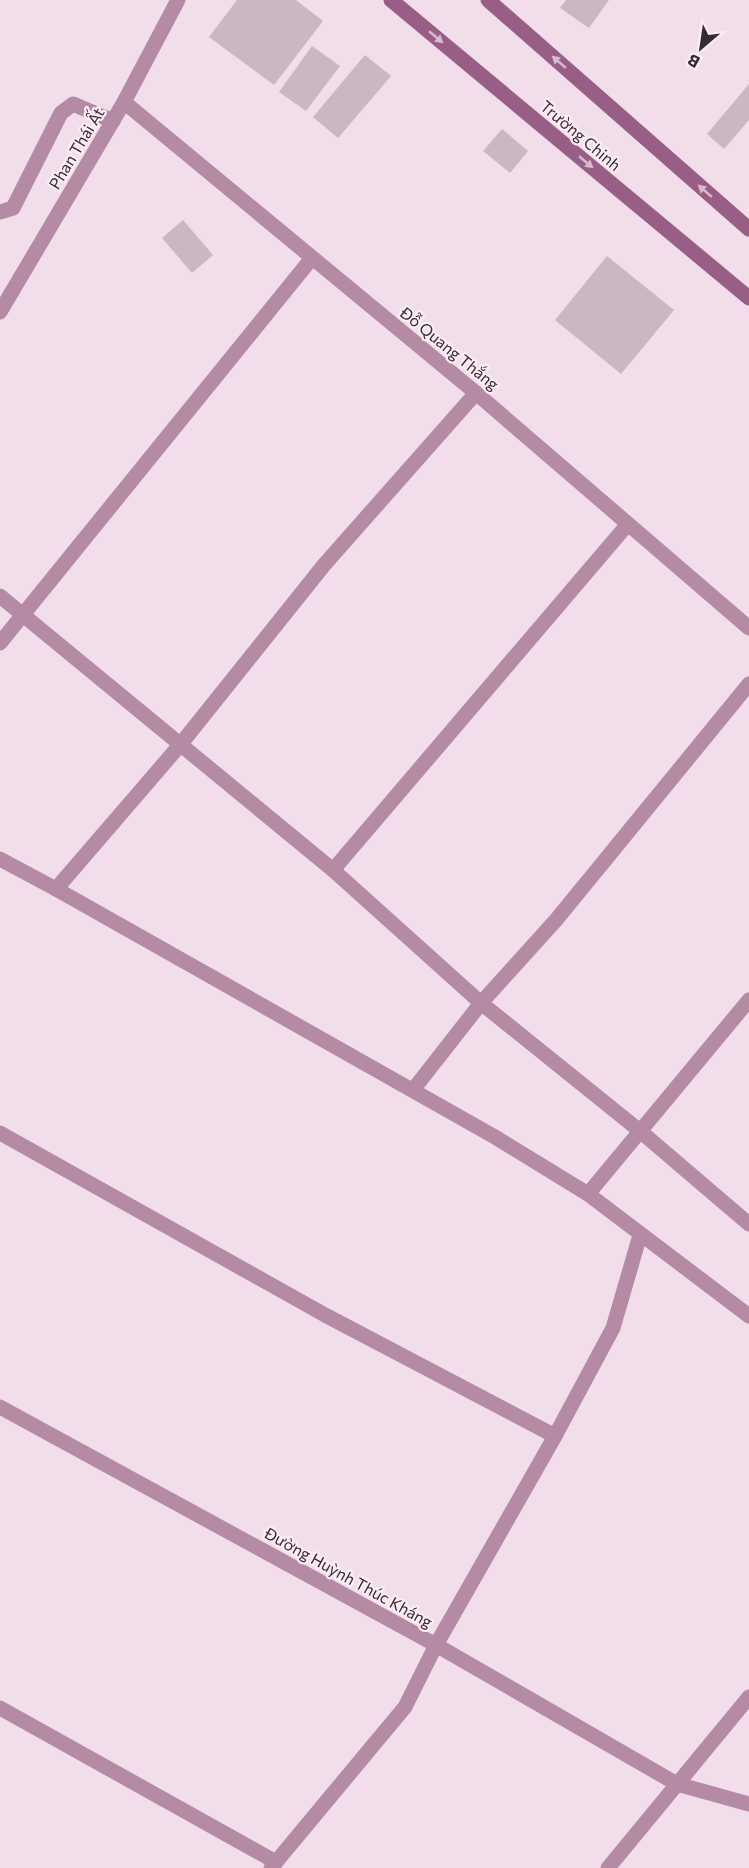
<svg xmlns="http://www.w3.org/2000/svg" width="749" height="1868" font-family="Commissioner,sans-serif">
<rect width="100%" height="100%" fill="#f2deea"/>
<g fill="#cbb7c3">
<path d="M 237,0 L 296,0 L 323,21 L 274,85 L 209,37 Z"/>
<path d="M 566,0 L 609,0 L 589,28 L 560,8 Z"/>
<path d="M 312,46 L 340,66 L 306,111 L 279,92 Z"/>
<path d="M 365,55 L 391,76 L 338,138 L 313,117 Z"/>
<path d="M 749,84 L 749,120 L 724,149 L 707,134 Z"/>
<path d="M 502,129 L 528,151 L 510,173 L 483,151 Z"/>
<path d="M 183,220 L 213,255 L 192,273 L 162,238 Z"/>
<path d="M 607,256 L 674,310 L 621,374 L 555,320 Z"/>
</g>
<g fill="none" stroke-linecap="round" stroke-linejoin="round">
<path stroke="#b48aa5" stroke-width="15" d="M 0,212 L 13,208 L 61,113 L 73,104 L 113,121"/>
<g stroke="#b48aa5" stroke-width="15">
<path d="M 124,102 L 476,393 L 749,628"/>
<path d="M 0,312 L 124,102 L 178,0"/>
<path d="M 0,596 L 333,870 L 481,1003 L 640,1131 L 749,1224"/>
<path d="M 0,643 L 312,258"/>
<path d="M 0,859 L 56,889 L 495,1137 L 588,1194 L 749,1316"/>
<path d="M 333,870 L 628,524"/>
<path d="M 56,889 L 180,745 L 324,565 L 476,393"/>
<path d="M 413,1090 L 481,1003 L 556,920 L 749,684"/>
<path d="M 0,1133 L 325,1315 L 555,1436"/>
<path d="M 588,1194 L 749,1000"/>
<path d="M 0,1407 L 436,1645 L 677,1784 L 749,1804"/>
<path d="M 0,1708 L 276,1862"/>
<path d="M 271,1868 L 405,1707 L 436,1645 L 555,1436 L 613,1328 L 640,1235"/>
<path d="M 608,1868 L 749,1697"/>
</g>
<g stroke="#995e86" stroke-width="15">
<path d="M 391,0 L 749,298"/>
<path d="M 488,0 L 749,229"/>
</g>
</g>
<defs><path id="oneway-solid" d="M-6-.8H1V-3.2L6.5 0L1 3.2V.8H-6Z" transform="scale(1.5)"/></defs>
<g fill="#dabacf">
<use href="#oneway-solid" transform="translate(436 37) rotate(40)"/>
<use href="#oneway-solid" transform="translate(559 62) rotate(-139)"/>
<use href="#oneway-solid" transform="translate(586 162) rotate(40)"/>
<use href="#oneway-solid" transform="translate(705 191) rotate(-139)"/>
</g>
<g text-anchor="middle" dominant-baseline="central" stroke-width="4.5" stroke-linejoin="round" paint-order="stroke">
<g font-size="16" fill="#332c30" stroke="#fdecf6">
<text transform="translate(581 135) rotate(40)">Trường Chinh</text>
<text transform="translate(76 148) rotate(-59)">Phan Thái Ất</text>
<text transform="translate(450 348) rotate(39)">Đỗ Quang Thắng</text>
<text transform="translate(349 1577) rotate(29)">Đường Huỳnh Thúc Kháng</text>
</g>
</g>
<g transform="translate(701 48) rotate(209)" stroke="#fdecf6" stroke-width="4.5" paint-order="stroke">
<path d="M0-4.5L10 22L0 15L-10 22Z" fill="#332c30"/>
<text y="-9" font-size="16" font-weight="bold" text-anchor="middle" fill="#332c30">B</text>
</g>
</svg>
